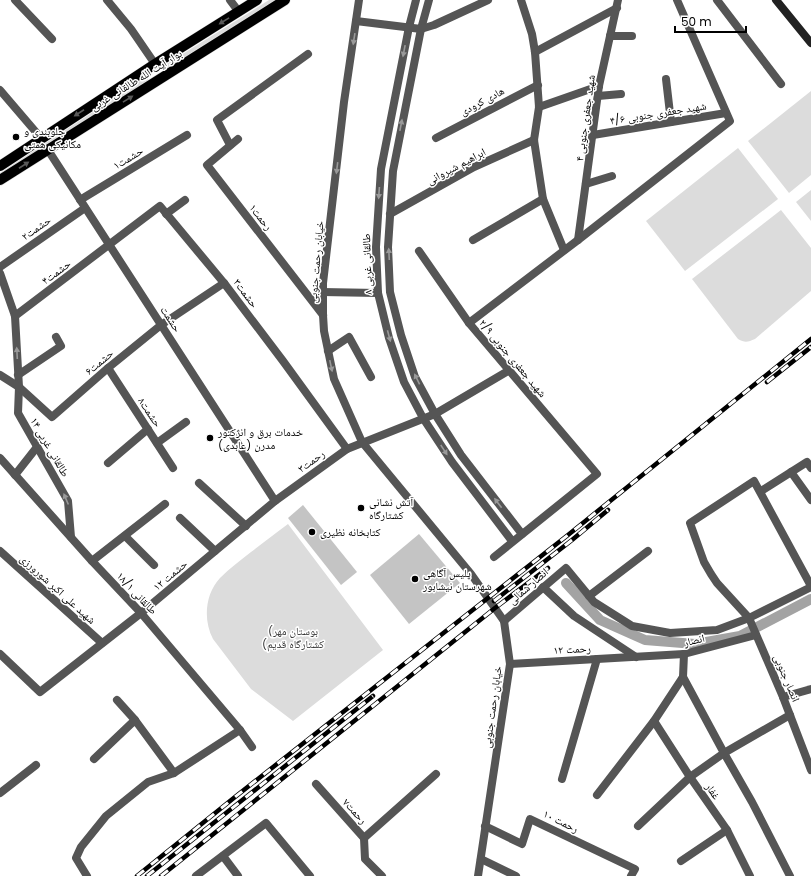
<svg xmlns="http://www.w3.org/2000/svg" width="811" height="876" font-family="Poppins,'Noto Naskh Arabic',sans-serif">
<rect width="100%" height="100%" fill="#fff"/>
<g fill="#dcdcdc">
<path d="M 269,0 L 275,0 L 167,68 L 165,65 Z"/>
<path d="M 146,77 L 148,80 L 0,176 L 0,173 Z"/>
<path d="M 811,91 L 811,175 L 789,193 L 748,141 Z"/>
<path d="M 738,148 L 778,199 L 685,271 L 646,221 Z"/>
<path d="M 811,190 L 811,221 L 796,202 Z"/>
<path d="M 781,210 L 811,248 L 811,291 L 755,339 C 748,342 745,343 738,339 L 692,279 Z"/>
<path d="M 288,524 L 383,650 L 293,721 L 251,689 L 213,639 C 203,620 205,594 220,578 C 230,568 241,560 251,552 C 263,543 276,533 288,524 Z"/>
</g>
<g fill="none" stroke-linecap="round" stroke-linejoin="round">
<path stroke="#a3a3a3" stroke-width="10" d="M 566,583 L 600,620 L 645,640 L 695,644 L 740,636 L 811,599"/>
</g>
<g fill="#c4c4c4">
<path d="M 303,505 L 357,572 L 341,585 L 288,518 Z"/>
<path d="M 419,534 L 460,583 L 409,624 L 370,575 Z"/>
</g>
<g fill="none" stroke-linecap="round" stroke-linejoin="round">
<g stroke="#dbdbdb" stroke-width="11">
<g id="primary">
<path d="M 0,166 L 155,64 L 257,0"/>
<path d="M 0,180 L 285,0"/>
</g>
</g>
<g stroke="#555" stroke-width="8">
<path d="M 15,0 L 52,39"/>
<path d="M 107,0 L 131,29 L 155,64"/>
<path d="M 230,0 L 239,12"/>
<path d="M 416,0 L 409,27 L 381,169 L 376,247 L 378,293 L 389,338 L 404,382 L 423,418 L 452,462 L 512,541"/>
<path d="M 429,0 L 421,29 L 393,171 L 388,247 L 390,292 L 401,335 L 415,377 L 435,414 L 461,455 L 522,534"/>
<path d="M 521,0 L 532,34 L 535,52 L 539,107 L 534,140 L 543,199 L 564,250"/>
<path d="M 717,0 L 781,84"/>
<path d="M 356,21 L 421,29 L 434,25 L 488,0"/>
<path d="M 610,36 L 632,36"/>
<path d="M 535,52 L 617,8"/>
<path d="M 666,79 L 671,122"/>
<path d="M 0,90 L 41,138"/>
<path d="M 598,96 L 621,94"/>
<path d="M 539,107 L 599,86"/>
<path d="M 593,135 L 726,113"/>
<path d="M 436,138 L 538,85"/>
<path d="M 238,139 L 207,165 L 323,315"/>
<path d="M 230,145 L 217,120 L 308,54"/>
<path d="M 586,184 L 612,176"/>
<path d="M 80,200 L 187,135"/>
<path d="M 166,214 L 185,200"/>
<path d="M 390,214 L 474,167 L 534,140"/>
<path d="M 473,240 L 543,199"/>
<path d="M 578,240 L 599,86 L 618,0"/>
<path d="M 419,251 L 469,323 L 597,474 L 494,557"/>
<path d="M 0,267 L 85,208"/>
<path d="M 0,273 L 15,316 L 19,387 L 18,413 L 68,501 L 71,537"/>
<path d="M 322,292 L 378,293"/>
<path d="M 15,316 L 160,206 L 224,283 L 283,361 L 347,449"/>
<path d="M 469,323 L 578,240 L 730,121 L 677,0"/>
<path d="M 328,351 L 349,337 L 371,377"/>
<path d="M 108,368 L 173,468"/>
<path d="M 0,375 L 19,387 L 52,417 L 108,368 L 161,325 L 224,283"/>
<path d="M 18,375 L 61,346 L 56,337"/>
<path d="M 157,443 L 186,422"/>
<path d="M 0,458 L 92,561 L 141,613 L 240,730 L 252,747"/>
<path d="M 108,463 L 148,429"/>
<path d="M 791,472 L 811,500"/>
<path d="M 15,475 L 37,447"/>
<path d="M 199,483 L 246,526"/>
<path d="M 761,491 L 807,462 L 811,468"/>
<path d="M 180,518 L 215,551"/>
<path d="M 125,536 L 154,565"/>
<path d="M 0,551 L 102,643"/>
<path d="M 92,561 L 165,504"/>
<path d="M 811,586 L 754,481 L 690,523 L 704,562 L 711,574 L 717,583 L 749,618 L 783,697 L 811,770"/>
<path d="M 543,587 L 574,616 L 636,657"/>
<path d="M 589,596 L 648,551"/>
<path d="M 504,621 L 566,568 L 594,602 L 632,626 L 670,633 L 717,630 L 749,618 L 811,587"/>
<path d="M 0,654 L 40,692 L 141,613 L 275,501 L 347,449 L 435,414 L 508,371"/>
<path d="M 510,664 L 684,654 L 756,635"/>
<path d="M 783,697 L 811,689"/>
<path d="M 117,700 L 135,720"/>
<path d="M 790,715 L 724,753 L 752,802 L 790,876"/>
<path d="M 654,721 L 690,777 L 727,830 L 750,876"/>
<path d="M 94,759 L 135,720 L 174,773"/>
<path d="M 562,779 L 597,659"/>
<path d="M 316,784 L 364,838 L 365,859 L 382,876"/>
<path d="M 0,793 L 36,765"/>
<path d="M 597,795 L 654,721 L 683,677 L 684,654"/>
<path d="M 485,826 L 522,844 L 530,819 L 635,869 L 631,876"/>
<path d="M 638,826 L 690,777 L 724,753 L 683,677"/>
<path d="M 364,838 L 436,774"/>
<path d="M 223,856 L 238,876"/>
<path d="M 481,859 L 516,876"/>
<path d="M 681,861 L 727,830"/>
<path d="M 87,876 L 76,858 L 81,847 L 106,816 L 148,782 L 174,773 L 240,730"/>
<path d="M 196,876 L 266,823 L 310,876"/>
</g>
<g stroke="#555" stroke-width="8">
<path d="M 359,0 L 344,102 L 323,283 L 323,315 L 324,331 L 334,379 L 362,442 L 471,574 L 504,621 L 510,664 L 478,876"/>
<path d="M 48,150 L 275,501"/>
</g>
<path stroke="#222" stroke-width="8" d="M 776,0 L 811,43"/>
<use href="#primary" stroke="#000" stroke-width="10"/>
<g stroke="#000" stroke-width="4.5">
<g id="rail">
<path d="M 767,382 L 811,347"/>
<path d="M 494,601 L 572,540 L 608,510"/>
<path d="M 137,876 L 235,797 L 568,535 L 811,339"/>
<path d="M 147,876 L 373,696"/>
<path d="M 161,876 L 495,608 L 548,568"/>
</g>
</g>
<use href="#rail" stroke="#fff" stroke-width="3" stroke-dasharray="9" stroke-linecap="butt"/>
</g>
<defs><path id="oneway-solid" d="M-6-.8H1V-3.2L6.5 0L1 3.2V.8H-6Z"/></defs>
<g fill="#595959">
<use href="#oneway-solid" transform="translate(224 21) rotate(148)"/>
<use href="#oneway-solid" transform="translate(128 99) rotate(-32)"/>
<use href="#oneway-solid" transform="translate(79 113) rotate(147)"/>
<use href="#oneway-solid" transform="translate(24 165) rotate(-33)"/>
</g>
<g fill="#999">
<use href="#oneway-solid" transform="translate(354 39) rotate(99)"/>
<use href="#oneway-solid" transform="translate(404 51) rotate(101)"/>
<use href="#oneway-solid" transform="translate(401 125) rotate(-79)"/>
<use href="#oneway-solid" transform="translate(337 168) rotate(97)"/>
<use href="#oneway-solid" transform="translate(379 193) rotate(94)"/>
<use href="#oneway-solid" transform="translate(389 254) rotate(-93)"/>
<use href="#oneway-solid" transform="translate(389 336) rotate(75)"/>
<use href="#oneway-solid" transform="translate(17 353) rotate(-93)"/>
<use href="#oneway-solid" transform="translate(331 366) rotate(78)"/>
<use href="#oneway-solid" transform="translate(417 379) rotate(-116)"/>
<use href="#oneway-solid" transform="translate(444 450) rotate(57)"/>
<use href="#oneway-solid" transform="translate(66 499) rotate(-113)"/>
<use href="#oneway-solid" transform="translate(498 503) rotate(-127)"/>
</g>
<g fill="#000" stroke="#fff" stroke-width="1.5">
<circle cx="16" cy="137" r="4"/>
<circle cx="210" cy="438" r="4"/>
<circle cx="361" cy="508" r="4"/>
<circle cx="312" cy="532" r="4"/>
<circle cx="415" cy="579" r="4"/>
</g>
<g text-anchor="middle" dominant-baseline="central" stroke-width="3" stroke-linejoin="round" paint-order="stroke">
<g font-size="11" fill="#000" stroke="#fff">
<text transform="translate(136 80) rotate(-32)">بوار آیت الله طالقانی غربی</text>
<text transform="translate(482 101) rotate(-28)">هادی کرودی</text>
<text transform="translate(658 113) rotate(-9)">شهید جعفری جنوبی ۴/۶</text>
<text transform="translate(585 118) rotate(-82)">شهید جعفری جنوبی ۴</text>
<text transform="translate(128 158) rotate(-31)">حشمت۱</text>
<text transform="translate(456 166) rotate(-28)">ابراهیم شیروانی</text>
<text transform="translate(261 217) rotate(52)">رحمت۱</text>
<text transform="translate(36 228) rotate(-35)">حشمت۲</text>
<text transform="translate(316 262) rotate(-85)">خیابان رحمت جنوبی</text>
<text transform="translate(367 264) rotate(-92)">طالقانی غربی ۸</text>
<text transform="translate(56 272) rotate(-37)">حشمت۴</text>
<text transform="translate(246 293) rotate(53)">حشمت۳</text>
<text transform="translate(171 319) rotate(57)">حشمت</text>
<text transform="translate(513 358) rotate(50)">شهید جعفری جنوبی ۲/۹</text>
<text transform="translate(99 362) rotate(-40)">حشمت۶</text>
<text transform="translate(150 412) rotate(56)">حشمت۸</text>
<text transform="translate(50 447) rotate(60)">طالقانی غربی ۱۴</text>
<text transform="translate(311 461) rotate(-36)">رحمت۳</text>
<text transform="translate(170 575) rotate(-40)">حشمت ۱۲</text>
<text transform="translate(528 586) rotate(-41)">انصار شمالی</text>
<text transform="translate(58 589) rotate(42)">شهید علی اکبر شورورزی</text>
<text transform="translate(137 593) rotate(47)">طالقانی ۱۸/۱</text>
<text transform="translate(694 640) rotate(-14)">انصار</text>
<text transform="translate(572 649) rotate(-3)">رحمت ۱۲</text>
<text transform="translate(787 678) rotate(67)">انصار جنوبی</text>
<text transform="translate(492 707) rotate(-82)">خیابان رحمت جنوبی</text>
<text transform="translate(713 791) rotate(55)">غفار</text>
<text transform="translate(355 811) rotate(48)">رحمت۷</text>
<text transform="translate(561 821) rotate(26)">رحمت ۱۰</text>
</g>
<g font-size="11" fill="#000" stroke="#fff" text-anchor="start">
<text x="24" y="131">جلوبندی و<tspan x="24" dy="13">مکانیکی همتی</tspan></text>
<text x="218" y="432">خدمات برق و انژکتور<tspan x="218" dy="13">مدرن (عابدی)</tspan></text>
<text x="369" y="502">آتش نشانی<tspan x="369" dy="13">کشتارگاه</tspan></text>
<text x="320" y="532">کتابخانه نظیری</text>
<text x="423" y="573">پلیس آگاهی<tspan x="423" dy="13">شهرستان نیشابور</tspan></text>
</g>
<g font-size="11" fill="#333" stroke="#fff">
<text x="293" y="631">(بوستان مهر<tspan x="293" dy="13">(کشتارگاه قدیم</tspan></text>
</g>
</g>
<path d="M675 26v6h71v-6" fill="none" stroke="#000000" stroke-width="2"/>
<text x="681" y="26" font-size="12" fill="#000000" stroke="#ffffff" stroke-width="3" paint-order="stroke">50 m</text>
</svg>
